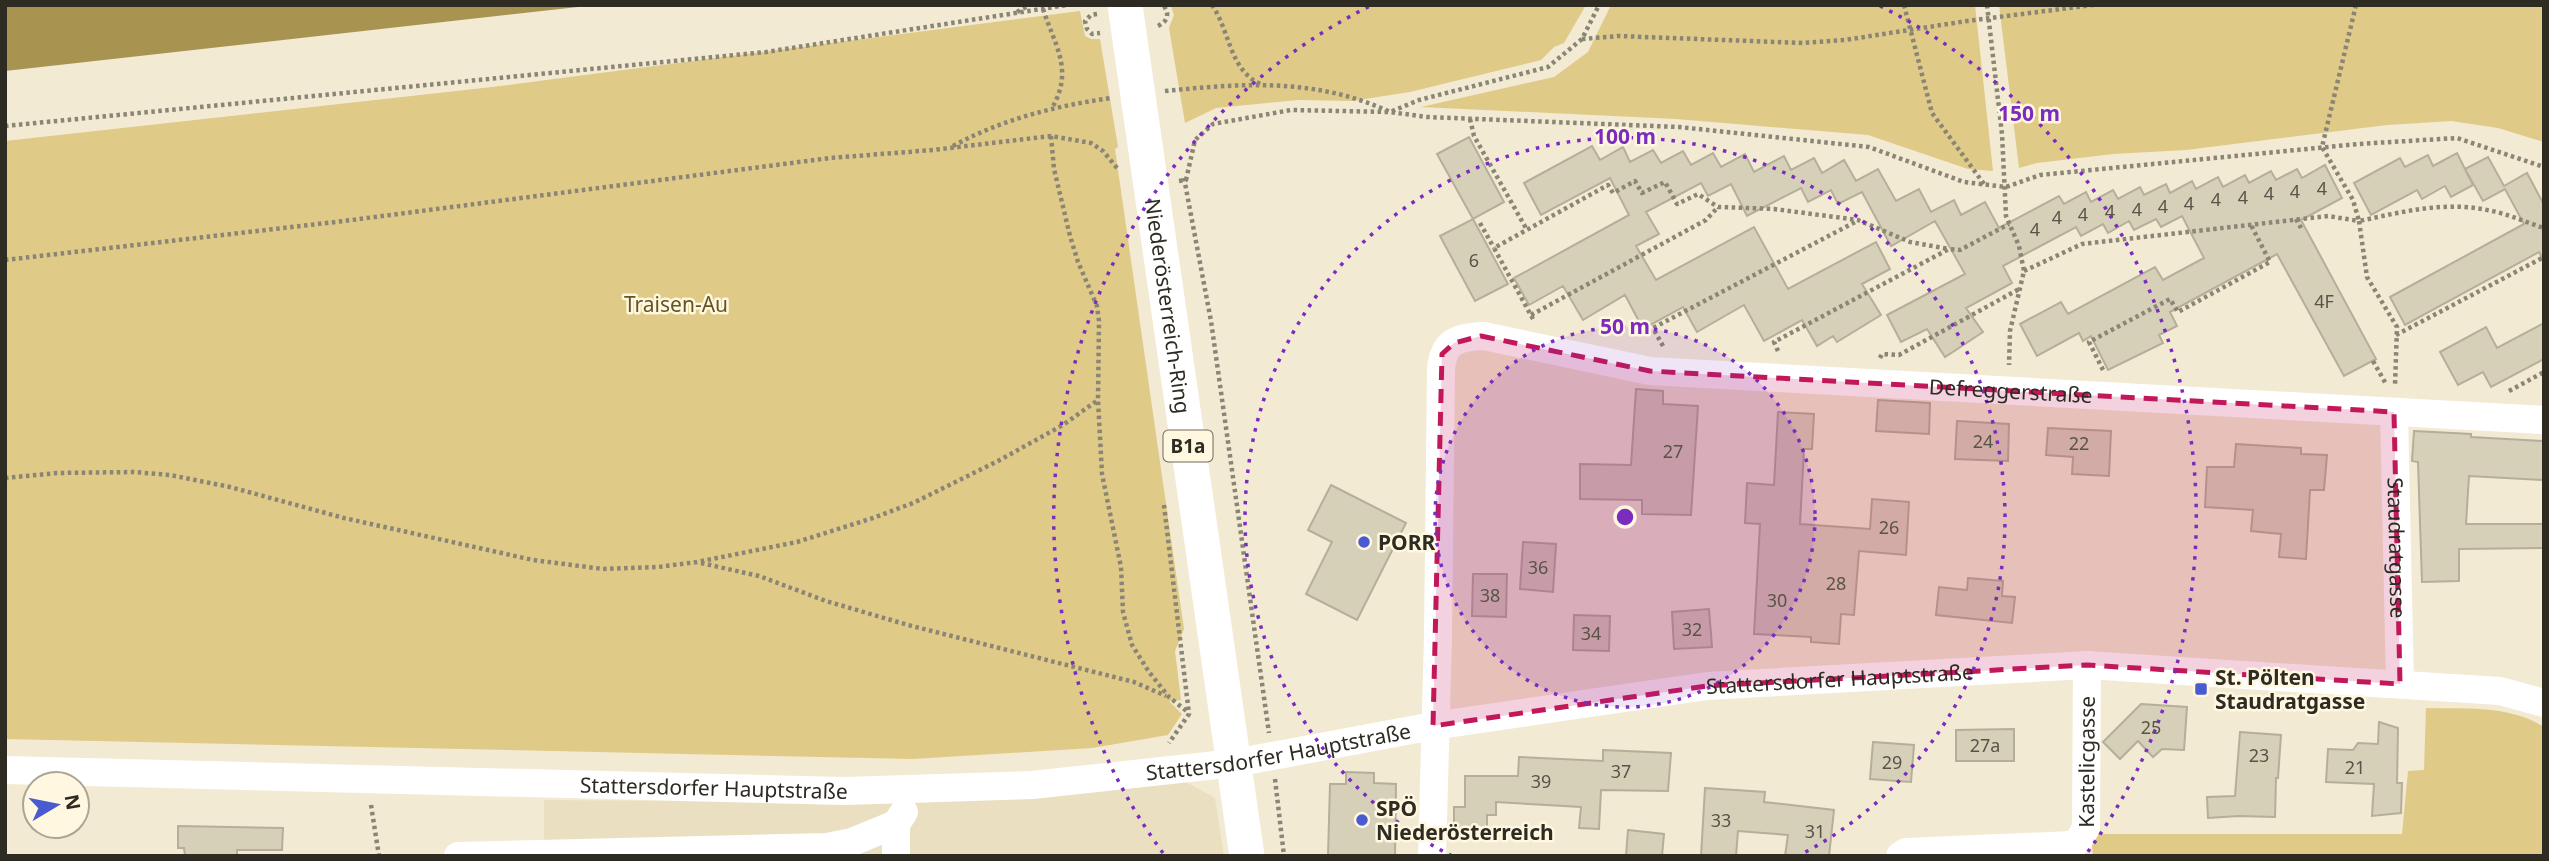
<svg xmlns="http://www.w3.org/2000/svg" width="2549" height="861" font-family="'Noto Sans',sans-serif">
<rect width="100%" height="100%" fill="#f2ead3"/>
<path fill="#eae0c1" d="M 1186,782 L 1215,798 L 1224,856 L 544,856 L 544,800 L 920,803 Z"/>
<g fill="#e0ca87">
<path d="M 1177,5 L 1586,5 L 1564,43 L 1554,47 L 1541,60 L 1410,92 L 1352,101 L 1298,100 L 1216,108 L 1185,123 L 1169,28 L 1174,15 L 1171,6 Z"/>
<path d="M 1611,5 L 1975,5 L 1993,171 L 1968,169 L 1868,135 L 1676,119 L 1421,107 L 1554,77 L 1588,52 Z"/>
<path d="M 1999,5 L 2544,5 L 2544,142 L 2498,128 L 2451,121 L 2387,125 L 2186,150 L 2113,154 L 2037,163 L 2019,168 Z"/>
<path d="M 1080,11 L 1085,36 L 1091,39 L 1100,39 L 1118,147 L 1115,149 L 1184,629 L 1175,651 L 1181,700 L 1169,701 L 1182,714 L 1168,735 L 1092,748 L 913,759 L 5,739 L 5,141 L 492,87 Z"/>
<path d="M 2426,708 C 2465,709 2510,705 2544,727 L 2544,856 L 2093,856 L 2091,834 L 2402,834 L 2408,771 L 2424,770 Z"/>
</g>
<path fill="#a89350" d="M 5,5 L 596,5 L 5,71 Z"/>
<g fill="#d7d0b9" stroke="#b5ae98" stroke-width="2">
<path d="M 1469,137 L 1504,202 L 1473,219 L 1437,154 Z"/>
<path d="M 1592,146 L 1600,160 L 1623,147 L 1630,162 L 1653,150 L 1661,163 L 1683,151 L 1691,165 L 1713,153 L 1721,167 L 1745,154 L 1754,172 L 1784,156 L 1791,170 L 1814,158 L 1822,173 L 1844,160 L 1856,181 L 1878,169 L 1896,201 L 1919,189 L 1931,212 L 1954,200 L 1961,215 L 1985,202 L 1999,228 L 2059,196 L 2064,204 L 2086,192 L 2091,202 L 2113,190 L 2118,199 L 2140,187 L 2144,195 L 2166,184 L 2170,193 L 2192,181 L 2196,189 L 2218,177 L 2223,187 L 2245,175 L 2249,183 L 2271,171 L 2276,180 L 2297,169 L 2302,178 L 2325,165 L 2342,198 L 2301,220 L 2376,359 L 2344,376 L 2277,254 L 2170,312 L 2177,326 L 2159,335 L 2163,343 L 2108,370 L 2091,336 L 2083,341 L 2079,333 L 2037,356 L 2020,324 L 2061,302 L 2068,314 L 2155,267 L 2163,280 L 2204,258 L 2182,216 L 2161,227 L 2156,219 L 2134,230 L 2129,221 L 2108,233 L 2103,224 L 2081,236 L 2076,227 L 2003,266 L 2012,283 L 1966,308 L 1983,332 L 1945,357 L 1927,329 L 1901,342 L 1887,315 L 1965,274 L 1935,221 L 1891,246 L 1862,192 L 1838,204 L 1831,190 L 1808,202 L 1801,188 L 1747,216 L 1731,184 L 1708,196 L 1701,183 L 1646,212 L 1659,234 L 1636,246 L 1656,280 L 1754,227 L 1788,289 L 1876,242 L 1890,269 L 1862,284 L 1881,315 L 1837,342 L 1833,336 L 1817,346 L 1802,320 L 1764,341 L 1744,305 L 1697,332 L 1683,307 L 1643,329 L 1625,295 L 1583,320 L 1563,286 L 1529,305 L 1514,278 L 1629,215 L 1610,178 L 1541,215 L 1524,183 Z"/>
<path d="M 2457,153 L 2473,185 L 2451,197 L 2445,186 L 2422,199 L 2417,190 L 2371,215 L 2354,183 L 2400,158 L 2405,167 L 2428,155 L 2433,166 Z"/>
<path d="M 2488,157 L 2504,186 L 2527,173 L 2544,205 L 2544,261 L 2539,252 L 2405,325 L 2390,297 L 2524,224 L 2505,189 L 2483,201 L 2465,169 Z"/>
<path d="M 1473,219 L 1508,284 L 1475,301 L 1440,236 Z"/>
<path d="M 2544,323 L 2544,359 L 2491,387 L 2483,372 L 2458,385 L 2440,352 L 2486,327 L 2497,348 Z"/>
<path d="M 1636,389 L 1663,391 L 1663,404 L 1698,406 L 1691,515 L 1642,514 L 1642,500 L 1580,499 L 1580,464 L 1631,465 Z"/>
<path d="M 1878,400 L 1930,403 L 1929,434 L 1876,431 Z"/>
<path d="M 1778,412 L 1814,414 L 1812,449 L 1804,449 L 1800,524 L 1870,529 L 1872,499 L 1909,502 L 1906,555 L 1859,551 L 1854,615 L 1841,614 L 1839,644 L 1811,642 L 1811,637 L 1754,634 L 1760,524 L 1745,523 L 1747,483 L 1774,485 Z"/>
<path d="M 1957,421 L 2009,424 L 2008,461 L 1955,459 Z"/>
<path d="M 2048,428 L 2111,431 L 2109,476 L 2072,474 L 2073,457 L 2046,455 Z"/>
<path d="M 2414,431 L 2471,434 L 2471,437 L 2544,441 L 2544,480 L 2469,476 L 2466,524 L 2544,524 L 2544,548 L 2459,549 L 2459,581 L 2422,582 L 2418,462 L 2412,461 Z"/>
<path d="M 2236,444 L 2301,448 L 2301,454 L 2327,455 L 2324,490 L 2310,490 L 2306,559 L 2279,557 L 2281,534 L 2251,531 L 2253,510 L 2205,507 L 2207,467 L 2234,467 Z"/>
<path d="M 1331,485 L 1406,523 L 1357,620 L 1306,594 L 1332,542 L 1308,530 Z"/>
<path d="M 1523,542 L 1556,544 L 1553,592 L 1520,589 Z"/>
<path d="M 1473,574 L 1507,574 L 1506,617 L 1472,616 Z"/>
<path d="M 1968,578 L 2003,581 L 2002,596 L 2015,597 L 2012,623 L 1936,615 L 1939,587 L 1967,590 Z"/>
<path d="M 1709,609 L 1712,647 L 1674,649 L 1672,612 Z"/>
<path d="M 1574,615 L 1610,616 L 1609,651 L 1573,650 Z"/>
<path d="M 2141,704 L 2187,707 L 2184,750 L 2162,749 L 2153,757 L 2138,741 L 2120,759 L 2103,742 Z"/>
<path d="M 2379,722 L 2398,728 L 2397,783 L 2402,783 L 2401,813 L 2372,816 L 2374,784 L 2326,782 L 2328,749 L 2353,750 L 2358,743 L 2378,744 Z"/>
<path d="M 2014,729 L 2014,761 L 1956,761 L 1956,730 Z"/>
<path d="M 2240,732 L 2281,735 L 2278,778 L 2276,778 L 2275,817 L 2239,816 L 2208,818 L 2207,797 L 2235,796 Z"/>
<path d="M 1873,742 L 1914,745 L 1911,782 L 1870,779 Z"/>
<path d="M 1603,750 L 1671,753 L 1668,791 L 1601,790 L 1599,829 L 1579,828 L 1581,807 L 1496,802 L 1496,815 L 1487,815 L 1487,835 L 1454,834 L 1454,807 L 1465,807 L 1465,776 L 1518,776 L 1519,757 L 1603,761 Z"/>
<path d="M 1346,772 L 1374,773 L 1374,783 L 1396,784 L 1395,856 L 1328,856 L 1330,784 L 1346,784 Z"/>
<path d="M 1705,788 L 1765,792 L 1764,802 L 1834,810 L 1829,856 L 1785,856 L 1788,835 L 1738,831 L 1736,856 L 1701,856 Z"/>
<path d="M 178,826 L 283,828 L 282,850 L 237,850 L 237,856 L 185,856 L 184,848 L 178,848 Z"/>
<path d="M 1628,830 L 1664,834 L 1662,856 L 1626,856 Z"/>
</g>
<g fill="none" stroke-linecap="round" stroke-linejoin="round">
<g stroke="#8a8575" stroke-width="4.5" stroke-dasharray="3.5 3.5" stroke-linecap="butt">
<path d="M 1212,5 C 1230,31 1229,69 1260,84"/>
<path d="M 1904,5 L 1932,113 L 1984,184"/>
<path d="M 1987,5 L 2002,134 L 2006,216 L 2019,246 L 2024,271 L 2010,331 L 2009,365"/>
<path d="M 2356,5 L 2322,147 L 2353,200 L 2359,221 C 2402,212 2444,201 2487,210 C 2506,213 2525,222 2544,228"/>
<path d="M 1043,9 C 1055,46 1074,70 1052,108"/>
<path d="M 1017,12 L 1029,5"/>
<path d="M 1097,14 L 1091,15 L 1085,21 L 1087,29 L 1092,34 L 1100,33"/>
<path d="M 1158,26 C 1168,21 1170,14 1163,5"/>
<path d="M 1582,39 L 1618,36 L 1803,43 L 1845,40 L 1967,21 L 2093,5"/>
<path d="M 1165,91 C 1244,83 1317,78 1390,112 L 1419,100 L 1548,67 L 1582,39 L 1599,5"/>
<path d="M 1470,119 L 1474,136 L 1527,230"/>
<path d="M 5,126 L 766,52 L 1067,5"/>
<path d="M 1051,136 L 1054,169 L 1070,236 L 1078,262 L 1097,306 L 1099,321 L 1098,400 L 1102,474 L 1121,567 L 1123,612 L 1132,645 L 1149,672 L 1169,697 L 1189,713"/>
<path d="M 953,146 C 1003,119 1055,106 1111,98"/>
<path d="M 1184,178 L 1211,321 L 1269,733"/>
<path d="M 1179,181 L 1186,180 L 1195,140 L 1213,124 L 1291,110 L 1390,112 L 1427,117 L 1679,127 L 1869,147 L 1964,182 L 2006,187 L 2040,175 L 2358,144 L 2457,138 L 2544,167"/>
<path d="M 2296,219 L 2301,228"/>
<path d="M 1480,223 L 1494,248"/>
<path d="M 5,260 L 344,221 L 830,158 L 933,150 L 1051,136 L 1091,143 L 1103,151 L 1117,168"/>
<path d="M 2024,271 L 2082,244 L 2328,216 L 2359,221 L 2367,277 L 2397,327 L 2395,386"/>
<path d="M 1531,315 L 1706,220 L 1718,207"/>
<path d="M 1533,319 L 1494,248 L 1608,185 L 1613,193 L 1635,181 L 1642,193 L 1665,182 L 1677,204 L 1698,194 L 1718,207 L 1774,209 L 1858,220 L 1910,242 L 1949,249"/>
<path d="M 2396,335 L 2544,257"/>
<path d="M 1663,346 L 1653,328 L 1857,221"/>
<path d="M 1778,351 L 1774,342 L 1949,249 L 1960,250 L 2009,224"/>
<path d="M 1880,358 L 1882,354 L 1899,355 L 2021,288"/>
<path d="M 2373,361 L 2386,384"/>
<path d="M 2103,370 L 2089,342 L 2170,299 L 2178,312 L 2270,262 L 2251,225"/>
<path d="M 2509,391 L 2544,372"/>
<path d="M 5,478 L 57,473 L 134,472 L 170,475 L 230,487 L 344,518 L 533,560 L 603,569 L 658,567 L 697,562 L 797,542 L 873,518 L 913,503 L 998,461 L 1063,425 L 1098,400"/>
<path d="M 1164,505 L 1189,714 L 1169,743"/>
<path d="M 701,563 L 759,576 L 826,601 L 908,625 L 1134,682 L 1166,696"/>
<path d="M 1275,779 L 1284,856"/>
<path d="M 371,805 L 379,856"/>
</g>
<g stroke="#fff" stroke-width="28">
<path id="s1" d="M 2394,412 L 2400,684"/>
<path id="s2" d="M 5,770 L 844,791 L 1032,785 L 1235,763 L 1433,726 L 1707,686 L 2087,665 L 2500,691 L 2544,703"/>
<path d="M 458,856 L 827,847 L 852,842 L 896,824"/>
<path d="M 896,856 L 896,824 L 904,812"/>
<path id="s3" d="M 1432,856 L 1438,637 L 1441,370 C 1443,342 1456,337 1484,336 L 1650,371 L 2544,420"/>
<path id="s4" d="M 1900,856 L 1906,852 L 2072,845 L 2079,840 L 2086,828 L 2087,665"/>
</g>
<path stroke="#fff" stroke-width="35" id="s5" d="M 1125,5 L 1247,856"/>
</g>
<path fill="#c2185b" fill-opacity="0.2" stroke="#c2185b" stroke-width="5" stroke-dasharray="14 9" stroke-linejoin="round" d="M 1481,336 L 1650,371 L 2394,412 L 2400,684 L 2087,665 L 1707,686 L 1433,726 L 1442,354 L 1454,343 Z"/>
<circle cx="1625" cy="517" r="190" fill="#7b2cbf" fill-opacity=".12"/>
<g fill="none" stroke="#7b2cbf" stroke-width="3.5" stroke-dasharray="3.5 7">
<circle cx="1625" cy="517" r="190"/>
<path d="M1452 856A380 380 0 1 1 1798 856"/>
<path d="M1163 853A571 571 0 0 1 1370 6M1880 6A571 571 0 0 1 2087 853"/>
</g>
<g fill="#485bd0" stroke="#fff7e0" stroke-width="2.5">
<circle cx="1364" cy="542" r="7"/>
<rect x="2194" y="682" width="14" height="14" rx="3.5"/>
<circle cx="1362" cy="820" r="7"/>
</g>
<g text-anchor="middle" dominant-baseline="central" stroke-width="5" stroke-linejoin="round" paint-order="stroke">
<g font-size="18" fill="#585448">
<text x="2322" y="188">4</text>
<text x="2295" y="191">4</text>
<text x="2269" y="193">4</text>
<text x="2243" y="197">4</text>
<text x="2216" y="199">4</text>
<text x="2189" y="203">4</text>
<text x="2163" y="206">4</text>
<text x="2137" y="209">4</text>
<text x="2110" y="211">4</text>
<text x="2083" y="214">4</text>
<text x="2057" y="217">4</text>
<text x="2035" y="229">4</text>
<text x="1474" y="260">6</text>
<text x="2324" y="301">4F</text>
<text x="1983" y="441">24</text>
<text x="2079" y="443">22</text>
<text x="1673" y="451">27</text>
<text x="1889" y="527">26</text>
<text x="1538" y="567">36</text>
<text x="1836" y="583">28</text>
<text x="1490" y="595">38</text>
<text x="1777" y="600">30</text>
<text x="1692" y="629">32</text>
<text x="1591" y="633">34</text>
<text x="2151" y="727">25</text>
<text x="1985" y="745">27a</text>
<text x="2259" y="755">23</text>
<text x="1892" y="762">29</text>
<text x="2355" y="767">21</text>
<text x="1621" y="771">37</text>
<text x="1541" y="781">39</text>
<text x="1721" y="820">33</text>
<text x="1815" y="831">31</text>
</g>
<rect fill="#fff7e0" stroke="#6d685b" stroke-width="2" x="1163.5" y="430.5" width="49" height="31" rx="5"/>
<g font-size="19" font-weight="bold" fill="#2e2b22">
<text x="1188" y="446">B1a</text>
</g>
<g font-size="21" fill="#645421" stroke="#fff7e0">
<text x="676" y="304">Traisen-Au</text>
</g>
<g font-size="21" fill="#2e2b22" stroke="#fff7e0">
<text stroke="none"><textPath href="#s5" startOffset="304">Niederösterreich-Ring</textPath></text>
<text stroke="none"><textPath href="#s3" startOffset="1080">Defreggerstraße</textPath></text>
<text stroke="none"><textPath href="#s1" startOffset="136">Staudratgasse</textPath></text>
<text stroke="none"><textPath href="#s2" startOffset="1843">Stattersdorfer Hauptstraße</textPath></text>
<text stroke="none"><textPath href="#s2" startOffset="1276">Stattersdorfer Hauptstraße</textPath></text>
<text stroke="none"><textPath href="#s4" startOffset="262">Kastelicgasse</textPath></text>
<text stroke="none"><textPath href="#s2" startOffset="709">Stattersdorfer Hauptstraße</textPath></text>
</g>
<g font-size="21" font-weight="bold" fill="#2e2b22" stroke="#fff7e0" text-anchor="start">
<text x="1378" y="542">PORR</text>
<text x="2215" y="677">St. Pölten<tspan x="2215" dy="24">Staudratgasse</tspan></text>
<text x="1376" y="808">SPÖ<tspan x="1376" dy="24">Niederösterreich</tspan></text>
</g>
</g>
<circle cx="1625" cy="517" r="10" fill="#7b2cbf" stroke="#fff7e0" stroke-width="3.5"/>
<g font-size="21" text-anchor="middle" font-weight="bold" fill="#7b2cbf" stroke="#fff7e0" stroke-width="5" stroke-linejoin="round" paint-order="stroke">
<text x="2029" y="121">150 m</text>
<text x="1625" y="144">100 m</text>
<text x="1625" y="334">50 m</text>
</g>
<rect width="2549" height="861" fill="none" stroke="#2e2b22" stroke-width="14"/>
<g transform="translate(56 805) rotate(80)"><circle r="33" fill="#fff7e0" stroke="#aba594" stroke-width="2"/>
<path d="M0-5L12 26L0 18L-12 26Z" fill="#485bd0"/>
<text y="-10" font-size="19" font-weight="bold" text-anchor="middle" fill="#2e2b22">N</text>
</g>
</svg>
